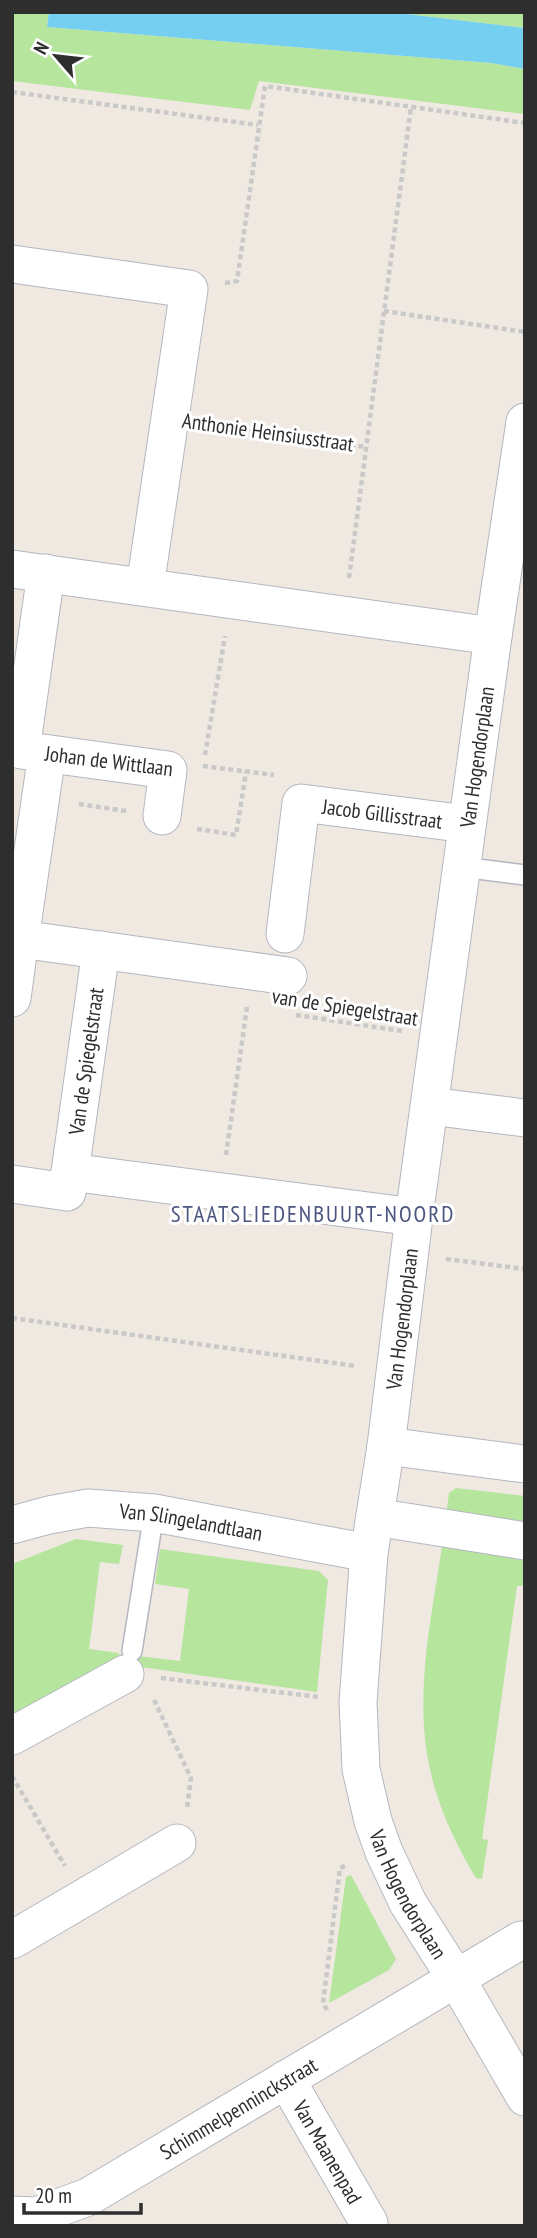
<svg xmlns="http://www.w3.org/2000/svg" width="537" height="2238" font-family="'PT Sans Narrow',sans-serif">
<rect width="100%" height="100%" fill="#efe9e1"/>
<g fill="#b6e59e">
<path d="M 12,12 L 49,12 L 47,27 L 491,63 L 525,69 L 525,114 L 259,81 L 250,110 L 12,81 Z"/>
<path d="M 390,12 L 525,12 L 525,28 L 508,26 Z"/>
<path d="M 456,1488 L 525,1496 L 525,1532 L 446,1516 L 449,1493 Z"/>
<path d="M 76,1539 L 123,1545 L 119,1564 L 100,1562 L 89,1649 L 119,1653 L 118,1666 L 12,1719 L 12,1564 Z"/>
<path d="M 442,1546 L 525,1550 L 525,1586 L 517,1586 L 482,1839 L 488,1840 L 482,1879 L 476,1878 C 453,1840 434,1798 427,1754 C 416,1685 432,1614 442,1546 Z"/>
<path d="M 160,1549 L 319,1571 L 328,1580 L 317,1692 L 134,1666 L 130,1655 L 180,1661 L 189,1589 L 155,1584 Z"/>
<path d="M 351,1875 L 396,1959 L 389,1970 L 329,2003 L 346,1877 Z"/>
</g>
<path fill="#75cff0" d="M 49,12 L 390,12 L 508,26 L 525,28 L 525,69 L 491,63 L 47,27 Z"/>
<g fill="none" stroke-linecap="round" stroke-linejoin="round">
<g stroke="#b4b7c1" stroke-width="22">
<g id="lane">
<path d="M 462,867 L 525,875"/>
<path d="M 132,1651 L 154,1513"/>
</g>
</g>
<g stroke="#b4b7c1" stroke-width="39">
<g id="street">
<path d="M 12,264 L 189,289 L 145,587"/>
<path id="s1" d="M 525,422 L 493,636 L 414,1217 L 386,1446 L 369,1553 L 358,1702 L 361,1769 L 373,1821 L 384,1852 L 408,1903 L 457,1980 L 525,2097"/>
<path d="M 12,569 L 493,636"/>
<path d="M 46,573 L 21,750 L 168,770 L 162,816"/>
<path id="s2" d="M 285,934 L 301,803 L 467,824"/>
<path d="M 12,938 L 20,939 L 47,754"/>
<path d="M 12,998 L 20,939 L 288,976"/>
<path d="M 430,1106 L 525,1118"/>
<path id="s3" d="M 70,1172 L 101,950"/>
<path d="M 12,1184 L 67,1192 L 70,1172 L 414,1217"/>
<path d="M 386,1446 L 525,1464"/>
<path d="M 375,1517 L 525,1541"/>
<path id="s4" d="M 12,1525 L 49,1515 L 88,1508 L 154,1513 L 369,1553"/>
<path d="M 12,1736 L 125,1674"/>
<path d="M 12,1940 L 177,1843"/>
<path id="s5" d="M 286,2079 L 369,2223 L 368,2226"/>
<path id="s6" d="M 12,2215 L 36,2216 L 88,2197 L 521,1940 L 525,1941"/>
</g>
</g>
<g stroke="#c9c9c9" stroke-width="4.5" stroke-dasharray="5 3.5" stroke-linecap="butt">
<path d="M 12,92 L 258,125"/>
<path d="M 225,283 L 237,281 L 265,86 L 525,123"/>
<path d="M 384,311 L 525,332"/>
<path d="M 207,424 L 366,447"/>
<path d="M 349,578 L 411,107"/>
<path d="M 205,755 L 225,636"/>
<path d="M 203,766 L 274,775"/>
<path d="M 79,804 L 126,811"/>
<path d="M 197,829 L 236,835 L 246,772"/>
<path d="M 296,1015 L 402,1031"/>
<path d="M 226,1155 L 247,1007"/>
<path d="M 446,1259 L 525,1269"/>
<path d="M 12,1318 L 356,1366"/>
<path d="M 161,1678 L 319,1697"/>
<path d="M 154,1700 L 191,1778 L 187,1808"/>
<path d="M 12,1776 L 65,1866"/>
<path d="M 327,2010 L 323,2003 L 340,1868 L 347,1865"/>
</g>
<use href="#lane" stroke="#fff" stroke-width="19"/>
<use href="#street" stroke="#fff" stroke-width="37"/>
</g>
<g text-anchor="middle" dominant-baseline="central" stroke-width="6" stroke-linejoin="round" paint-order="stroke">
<g font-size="21" fill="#2e2e2e" stroke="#fff">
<text transform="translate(268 432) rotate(8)">Anthonie Heinsiusstraat</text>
<text transform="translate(477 757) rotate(-82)">Van Hogendorplaan</text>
<text transform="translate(109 761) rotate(7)">Johan de Wittlaan</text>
<text stroke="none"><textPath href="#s2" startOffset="214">Jacob Gillisstraat</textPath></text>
<text transform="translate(345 1007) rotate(9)">van de Spiegelstraat</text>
<text stroke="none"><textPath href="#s3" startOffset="112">Van de Spiegelstraat</textPath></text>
<text transform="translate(402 1319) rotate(-83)">Van Hogendorplaan</text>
<text stroke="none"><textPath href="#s4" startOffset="182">Van Slingelandtlaan</textPath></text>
<text stroke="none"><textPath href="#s1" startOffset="1493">Van Hogendorplaan</textPath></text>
<text stroke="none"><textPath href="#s6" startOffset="254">Schimmelpenninckstraat</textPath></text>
<text stroke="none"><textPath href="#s5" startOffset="84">Van Maanenpad</textPath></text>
</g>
<g font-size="23" letter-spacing="2" fill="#4d5680" stroke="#fff">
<text x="313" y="1213">STAATSLIEDENBUURT-NOORD</text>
</g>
</g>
<rect width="537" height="2238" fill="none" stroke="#2e2e2e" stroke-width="28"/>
<g transform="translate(56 56) rotate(298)" stroke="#ffffff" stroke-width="5" paint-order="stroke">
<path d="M0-5L12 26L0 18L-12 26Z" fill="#2e2e2e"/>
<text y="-10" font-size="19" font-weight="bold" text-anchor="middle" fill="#2e2e2e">N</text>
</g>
<path d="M24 2203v10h117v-10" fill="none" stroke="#2e2e2e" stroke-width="3.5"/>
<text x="35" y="2203" font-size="21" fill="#2e2e2e" stroke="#ffffff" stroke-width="5" paint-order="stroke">20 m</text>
</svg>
